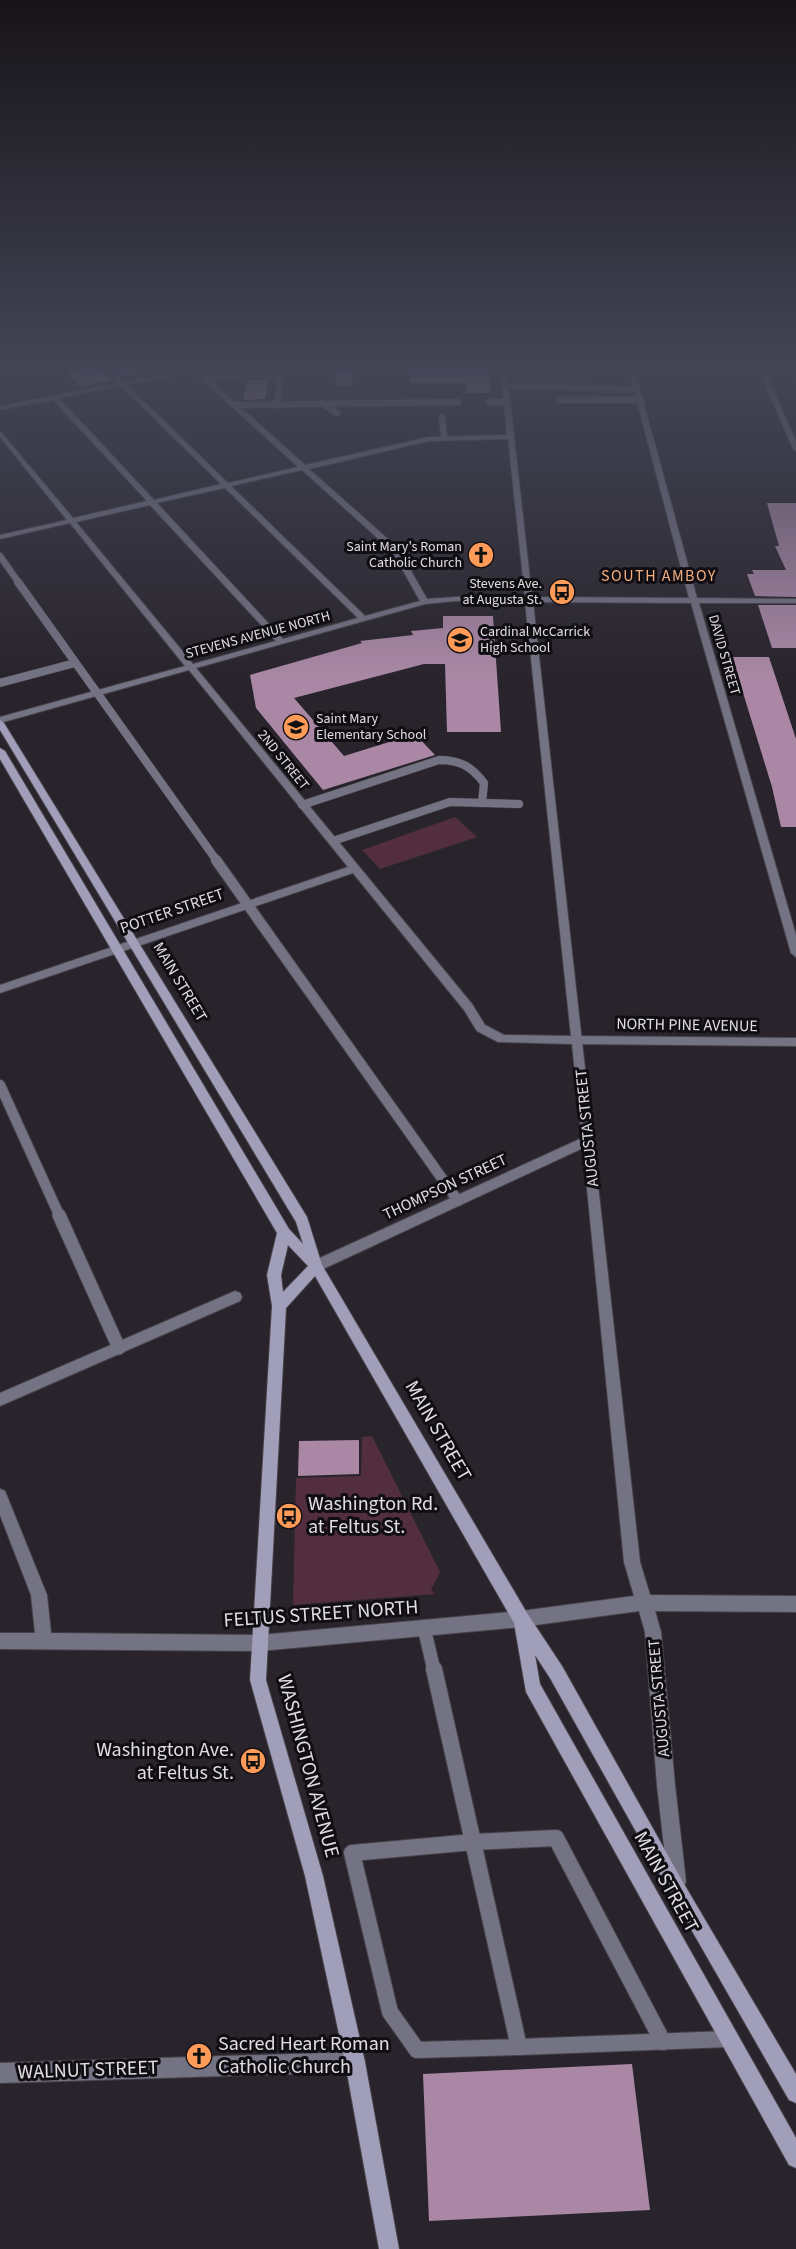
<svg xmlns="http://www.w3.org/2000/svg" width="796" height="2249" font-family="'Source Sans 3',sans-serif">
<rect width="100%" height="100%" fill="#29242c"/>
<g fill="#522e3f">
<path d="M 455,817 L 477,837 L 380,869 L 362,850 Z"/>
<path d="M 372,1436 L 440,1572 L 431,1590 L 435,1594 L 293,1605 L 296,1478 L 361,1476 L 362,1437 Z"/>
</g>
<g fill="#aa88a5">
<path d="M 83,364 L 97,364 L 111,380 L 81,387 L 66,371 L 79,369 Z"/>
<path d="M 110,364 L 147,364 L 148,371 L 122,377 Z"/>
<path d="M 409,366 L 489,366 L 490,393 L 466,393 L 466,383 L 409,383 Z"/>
<path d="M 336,369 L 354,369 L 352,386 L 335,386 Z"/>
<path d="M 247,380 L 269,380 L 265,399 L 243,400 Z"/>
<path d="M 767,503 L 796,503 L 796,597 L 755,596 L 747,574 L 754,574 L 752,570 L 786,570 L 775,546 L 779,546 Z"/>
<path d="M 758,605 L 796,605 L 796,648 L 772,648 Z"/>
<path d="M 443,616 L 493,616 L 501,732 L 447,732 L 445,664 L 424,664 L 294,698 L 344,756 L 415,734 L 435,755 L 323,790 L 256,708 L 250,675 L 362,643 L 360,641 L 413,635 L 411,631 L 443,628 Z"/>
<path d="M 732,657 L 769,657 L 796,739 L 796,827 L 781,827 L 772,787 Z"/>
<path d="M 359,1440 L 359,1474 L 298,1476 L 299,1441 Z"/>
<path d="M 632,2064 L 650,2210 L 429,2221 L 423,2074 Z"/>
</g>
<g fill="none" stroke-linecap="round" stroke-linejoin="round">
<g stroke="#464249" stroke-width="8">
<g id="service-far4">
<path d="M 41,364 L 53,368 L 78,364"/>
<path d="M 202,376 L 273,374 L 278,377 L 280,384 L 277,405"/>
<path d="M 504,386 L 638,389"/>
<path d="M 560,400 L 641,400"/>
<path d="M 489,402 L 506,402"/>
<path d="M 322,403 L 337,413"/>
<path d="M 234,405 L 458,402"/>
<path d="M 442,417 L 444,437"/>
<path d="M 0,556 L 19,583"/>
</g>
</g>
<g stroke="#464249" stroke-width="9">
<g id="service-far3">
<path d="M 18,582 L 217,861"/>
<path d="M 0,683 L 75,663"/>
<path d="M 302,805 L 439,760 C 460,760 471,766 484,783 L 482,803"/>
<path d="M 333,841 L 450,802 L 519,804"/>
</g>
</g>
<g stroke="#464249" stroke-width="12">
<g id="service-far2">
<path d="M 216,860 L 458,1201"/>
<path d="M 0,1085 L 60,1217"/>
</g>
</g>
<g stroke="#464249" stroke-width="15">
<g id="service-far1">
<path d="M 59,1215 L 119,1348"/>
<path d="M 424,1628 L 434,1670"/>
</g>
</g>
<g stroke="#464249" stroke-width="18">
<g id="service">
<path d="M 434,1669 L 473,1842"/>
<path d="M 473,1842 L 519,2047 L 417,2050 L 390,2012 L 352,1853 Z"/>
<path d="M 473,1842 L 556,1838 L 663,2042"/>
<path d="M 519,2047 L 728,2039"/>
</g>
</g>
<g stroke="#464249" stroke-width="2">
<g id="minor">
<path d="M 99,364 L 106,364 L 124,382 L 215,364 L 229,364 L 200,371 L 305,465 L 429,437 L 507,435 L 500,364 L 506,364 L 532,597 L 689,598 L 627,364 L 633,364 L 697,598 L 796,599 L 796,603 L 699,603 L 796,935 L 796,957 L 791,953 L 691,603 L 533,602 L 640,1562 L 650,1595 L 796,1596 L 796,1612 L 655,1611 L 661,1632 L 675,1785 L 686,1882 L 683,1888 L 677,1891 L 671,1888 L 668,1882 L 657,1785 L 645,1632 L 639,1611 L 521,1627 L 260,1651 L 0,1649 L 0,1633 L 35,1633 L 31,1595 L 0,1515 L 0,1489 L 5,1491 L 47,1595 L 51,1633 L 260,1635 L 521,1611 L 634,1596 L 624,1562 L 583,1148 L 321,1270 L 316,1271 L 311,1270 L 309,1266 L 311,1262 L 582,1138 L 572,1044 L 498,1042 L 477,1031 L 464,1010 L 353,873 L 0,993 L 0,985 L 348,867 L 189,670 L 0,723 L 0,717 L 185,666 L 70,523 L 0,539 L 0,535 L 67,520 L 0,437 L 0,431 L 73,518 L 147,501 L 53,400 L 0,410 L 0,406 L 118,383 ZM 194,372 L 298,467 L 228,483 L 127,385 ZM 121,386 L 221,484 L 154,500 L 59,398 ZM 508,439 L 525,597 L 455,597 L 427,599 L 398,548 L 309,469 L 429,441 ZM 302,470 L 392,551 L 420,601 L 365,616 L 231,486 ZM 225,488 L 358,618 L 283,639 L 157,503 ZM 150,505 L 276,641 L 193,664 L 76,522 ZM 455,601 L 525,602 L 571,1036 L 504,1035 L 485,1025 L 472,1004 L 196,668 L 425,604 Z"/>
<path d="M 756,364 L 762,364 L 796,441 L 796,451 L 793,449 Z"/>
<path d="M 235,1291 L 240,1293 L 242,1297 L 240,1301 L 0,1406 L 0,1393 Z"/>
<path d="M 355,2052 L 362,2055 L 365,2062 L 362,2069 L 355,2072 L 0,2083 L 0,2063 Z"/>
</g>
</g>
<g stroke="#464249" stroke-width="2">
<path id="tertiary" d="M 577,1036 L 796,1038 L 796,1046 L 577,1044 L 571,1040 Z"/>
</g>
<g stroke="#464249" stroke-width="2">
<path id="secondary" d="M 0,720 L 4,723 L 307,1217 L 322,1265 L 527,1613 L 562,1666 L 684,1884 L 796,2074 L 796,2103 L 789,2100 L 672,1896 L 550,1678 L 535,1655 L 540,1684 L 796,2138 L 796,2168 L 789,2165 L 526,1692 L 514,1623 L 315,1276 L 286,1308 L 266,1680 L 323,1876 L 365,2062 L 399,2249 L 379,2249 L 345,2062 L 305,1876 L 250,1680 L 272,1306 L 267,1275 L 277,1233 L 0,759 L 0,748 L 5,751 L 289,1229 L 303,1244 L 296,1222 L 0,730 ZM 288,1245 L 308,1266 L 283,1292 L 281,1275 Z"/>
</g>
<use href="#service-far4" stroke="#747384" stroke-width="6"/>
<use href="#service-far3" stroke="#747384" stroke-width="8"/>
<use href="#service-far2" stroke="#747384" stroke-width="10"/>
<use href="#service-far1" stroke="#747384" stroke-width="13"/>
<use href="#service" stroke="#747384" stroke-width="16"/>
<use href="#minor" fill="#747384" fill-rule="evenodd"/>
<use href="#tertiary" fill="#747384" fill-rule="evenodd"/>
<use href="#secondary" fill="#a19eb9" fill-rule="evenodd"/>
</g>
<linearGradient id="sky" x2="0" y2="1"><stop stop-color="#171418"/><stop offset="0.54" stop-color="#434556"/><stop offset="1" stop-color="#434556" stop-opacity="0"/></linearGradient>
<rect width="796" height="679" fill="url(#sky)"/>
<defs>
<g id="church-disc" transform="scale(1.35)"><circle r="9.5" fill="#fe9b59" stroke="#100e12"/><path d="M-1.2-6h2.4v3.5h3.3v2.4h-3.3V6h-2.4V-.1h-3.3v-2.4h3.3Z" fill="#111"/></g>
<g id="bus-disc" transform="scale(1.35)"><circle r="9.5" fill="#fe9b59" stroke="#100e12"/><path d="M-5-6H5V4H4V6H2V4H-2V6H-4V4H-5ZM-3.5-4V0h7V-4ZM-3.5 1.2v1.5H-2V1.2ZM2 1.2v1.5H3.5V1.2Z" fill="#111"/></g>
<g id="school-disc" transform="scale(1.35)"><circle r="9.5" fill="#fe9b59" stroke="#100e12"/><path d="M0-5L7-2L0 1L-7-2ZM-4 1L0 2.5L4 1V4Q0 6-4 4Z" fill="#111"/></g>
</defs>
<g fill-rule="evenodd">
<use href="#church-disc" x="481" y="555"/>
<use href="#bus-disc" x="562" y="592"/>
<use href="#school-disc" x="460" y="640"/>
<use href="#school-disc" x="296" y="727"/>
<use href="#bus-disc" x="289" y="1516"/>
<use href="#bus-disc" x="253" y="1761"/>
<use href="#church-disc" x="199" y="2056"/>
</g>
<g text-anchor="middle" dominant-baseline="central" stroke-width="6" stroke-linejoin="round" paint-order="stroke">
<g font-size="14" fill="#e0dde2" stroke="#100e12" text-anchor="end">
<text x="462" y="547">Saint Mary's Roman<tspan x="462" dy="16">Catholic Church</tspan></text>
<text x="542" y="584">Stevens Ave.<tspan x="542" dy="16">at Augusta St.</tspan></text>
<text x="480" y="632" text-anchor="start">Cardinal McCarrick<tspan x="480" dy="16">High School</tspan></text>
<text x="316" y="719" text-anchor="start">Saint Mary<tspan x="316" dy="16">Elementary School</tspan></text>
</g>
<g font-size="14" fill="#e0dde2" stroke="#100e12">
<text transform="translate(258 635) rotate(-15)">STEVENS AVENUE NORTH</text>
<text transform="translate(724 655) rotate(74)">DAVID STREET</text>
<text transform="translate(283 760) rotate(51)">2ND STREET</text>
</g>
<g font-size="16" letter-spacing="1.5" fill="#f2ad81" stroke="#100e12">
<text x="659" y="576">SOUTH AMBOY</text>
</g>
<g font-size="16" fill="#e0dde2" stroke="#100e12">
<text transform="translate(172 911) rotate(-19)">POTTER STREET</text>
<text transform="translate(180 982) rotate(59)">MAIN STREET</text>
<text transform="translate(687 1025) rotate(1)">NORTH PINE AVENUE</text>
<text transform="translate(587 1128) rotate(-96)">AUGUSTA STREET</text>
<text transform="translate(445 1187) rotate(-25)">THOMPSON STREET</text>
<text transform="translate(659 1698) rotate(-95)">AUGUSTA STREET</text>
</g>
<g font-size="20" fill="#e0dde2" stroke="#100e12">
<text transform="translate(438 1431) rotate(60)">MAIN STREET</text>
<text transform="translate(321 1614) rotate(-4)">FELTUS STREET NORTH</text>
<text transform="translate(308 1766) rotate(75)">WASHINGTON AVENUE</text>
<text transform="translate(666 1882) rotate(61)">MAIN STREET</text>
<text transform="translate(88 2070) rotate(-2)">WALNUT STREET</text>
</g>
<g font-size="20" fill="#e0dde2" stroke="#100e12" text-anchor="start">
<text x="308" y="1504">Washington Rd.<tspan x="308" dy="23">at Feltus St.</tspan></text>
<text x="234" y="1750" text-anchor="end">Washington Ave.<tspan x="234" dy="23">at Feltus St.</tspan></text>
<text x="218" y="2044">Sacred Heart Roman<tspan x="218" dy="23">Catholic Church</tspan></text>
</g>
</g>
</svg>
